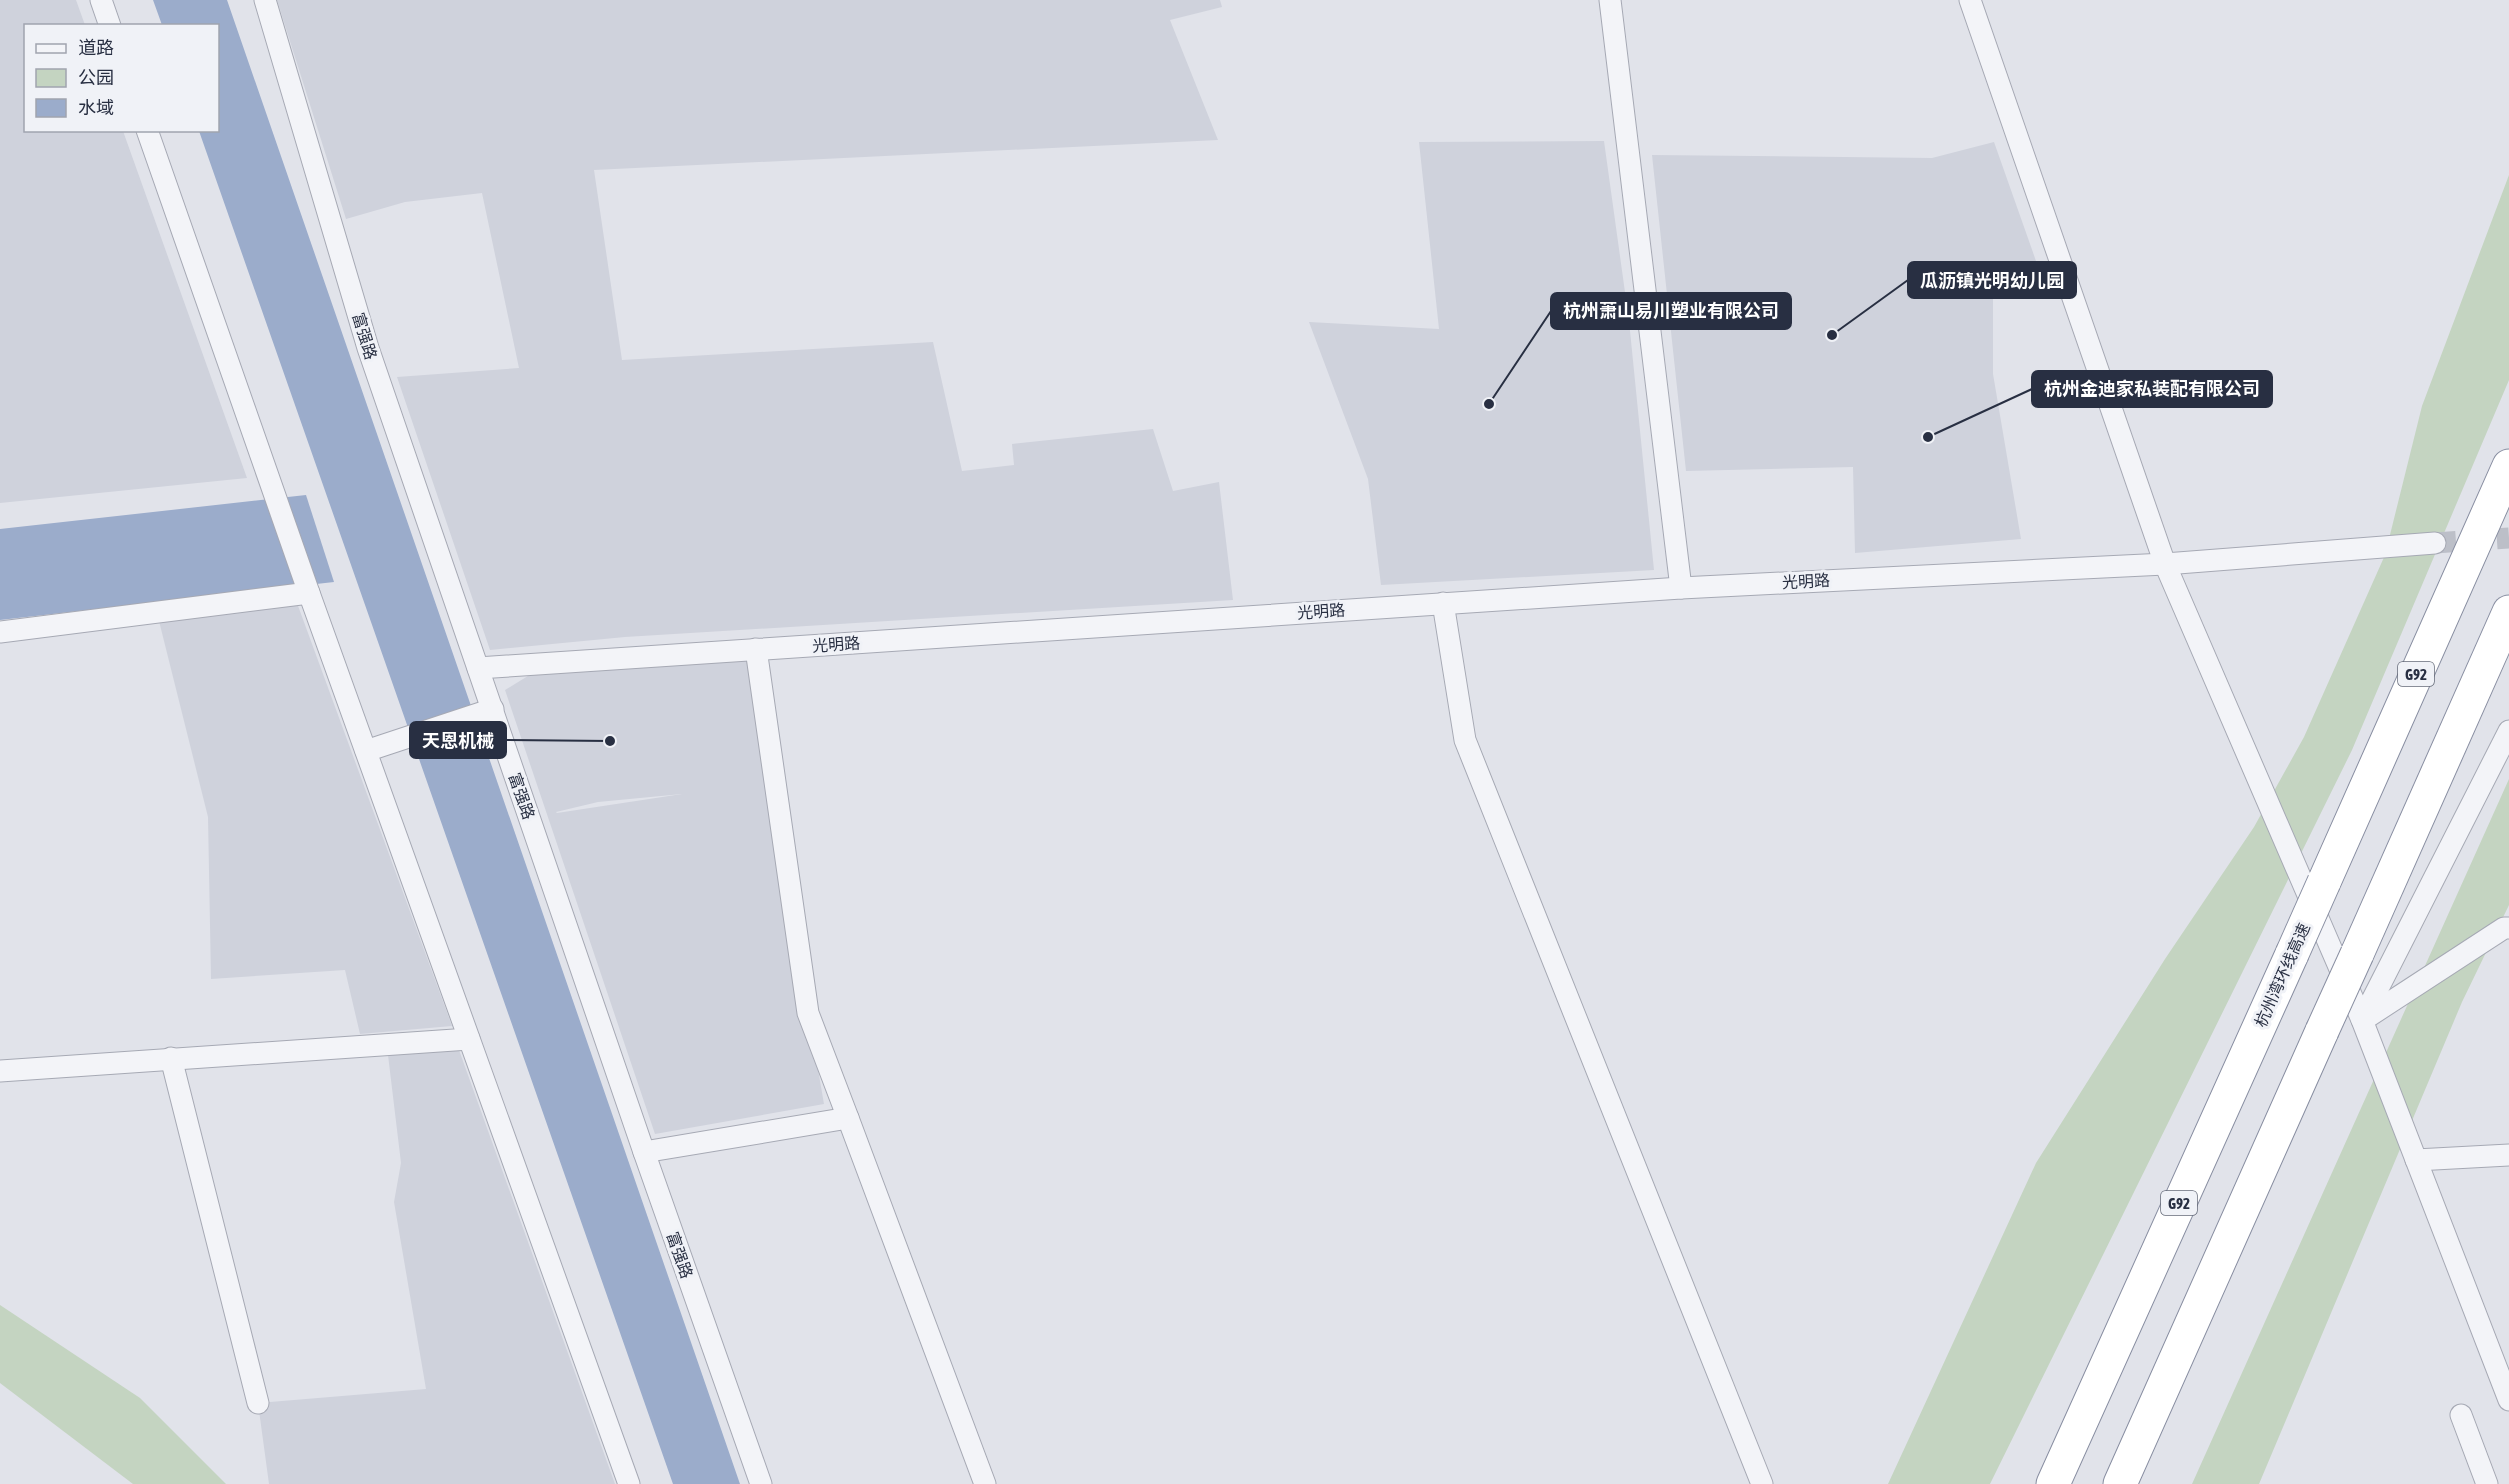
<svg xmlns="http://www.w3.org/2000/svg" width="2509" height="1484" font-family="'Asap Condensed','Noto Sans SC',sans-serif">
<rect width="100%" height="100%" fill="#e1e3ea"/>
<g fill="#cfd2dc" fill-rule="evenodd">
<path d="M 0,0 L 76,0 L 85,25 L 26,26 L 26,130 L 123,131 L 247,478 L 0,503 Z"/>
<path d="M 277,0 L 1220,0 L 1222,7 L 1170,20 L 1218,140 L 594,170 L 622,360 L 933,342 L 962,471 L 1014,465 L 1012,444 L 1153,429 L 1173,491 L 1219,482 L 1233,600 L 625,637 L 490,650 L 397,377 L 519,368 L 482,193 L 405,202 L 346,219 Z"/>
<path d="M 1604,141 L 1629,321 L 1654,570 L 1381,585 L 1368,479 L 1309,322 L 1439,329 L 1419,142 Z"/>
<path d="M 1994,142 L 2042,278 L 1993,296 L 1993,374 L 2021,539 L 1855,553 L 1853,467 L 1686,471 L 1652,155 L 1932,158 Z"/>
<path d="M 297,603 L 452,1026 L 360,1034 L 345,970 L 211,979 L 208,817 L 159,621 Z"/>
<path d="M 756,649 L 771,798 L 824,1104 L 655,1134 L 505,690 L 549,663 ZM 682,794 L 557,813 L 556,812 L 598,802 Z"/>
<path d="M 459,1050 L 615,1484 L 269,1484 L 258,1403 L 426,1389 L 394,1202 L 401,1163 L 388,1055 Z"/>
</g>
<g fill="#c4d4c1">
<path d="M 2509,175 L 2509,380 L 2352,750 L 1990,1484 L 1888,1484 L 2036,1163 L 2165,959 L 2254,827 L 2304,737 L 2385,555 L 2422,406 Z"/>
<path d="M 2509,779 L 2509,905 L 2462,1002 L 2259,1484 L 2192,1484 Z"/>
<path d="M 0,1305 L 140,1398 L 226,1484 L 133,1484 L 0,1383 Z"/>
</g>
<g fill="#9baccb">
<path d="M 153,0 L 227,0 L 740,1484 L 673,1484 L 199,131 L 218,130 L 218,26 L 162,25 Z"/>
<path d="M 306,495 L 334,582 L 0,620 L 0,529 Z"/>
</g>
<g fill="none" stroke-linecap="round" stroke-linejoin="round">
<path stroke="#bcbfc8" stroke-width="21" stroke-dasharray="21 10" stroke-linecap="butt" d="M 2435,543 L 2509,538"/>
<g stroke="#a6a9b4" stroke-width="23">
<g id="minor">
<path d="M 101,0 L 110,26"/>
<path d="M 265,0 L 368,348 L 644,1152 L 761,1484"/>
<path d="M 1610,0 L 1681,588"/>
<path d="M 1970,0 L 2165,564 L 2362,1020 L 2509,1400"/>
<path d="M 147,130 L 309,593 L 629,1484"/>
<path d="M 1443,603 L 1465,740 L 1762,1484"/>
<path d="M 0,632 L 309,593"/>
<path d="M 756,649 L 808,1013 L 848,1118"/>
<path d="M 478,668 L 1681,588 L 2165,564 L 2435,543"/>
<path d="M 366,751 L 493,709"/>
<path d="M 2362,1020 L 2509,731"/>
<path d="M 2363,1020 L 2504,928 L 2509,928"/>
<path d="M 171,1058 L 258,1403"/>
<path d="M 0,1071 L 469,1039"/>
<path d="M 644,1152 L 848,1118 L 985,1484"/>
<path d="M 2416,1160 L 2509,1155"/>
<path d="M 2461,1415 L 2487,1484"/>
</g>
</g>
<g stroke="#888ea1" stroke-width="35">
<g id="motorway">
<path d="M 2324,882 L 2509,466"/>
<path d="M 2357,954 L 2509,612"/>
<path d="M 2053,1484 L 2292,954"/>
<path d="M 2120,1484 L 2322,1031"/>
</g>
</g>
<use href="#minor" stroke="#f3f4f8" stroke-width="21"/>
<use href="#motorway" stroke="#fff" stroke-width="33"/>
<g stroke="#888ea1" stroke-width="35" stroke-linecap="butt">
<g id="motorway-bridge">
<path d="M 2292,954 L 2324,882"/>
<path d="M 2322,1031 L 2357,954"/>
</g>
</g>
<use href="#motorway-bridge" stroke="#fff" stroke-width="33"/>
</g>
<g text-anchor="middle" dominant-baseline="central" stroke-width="6" stroke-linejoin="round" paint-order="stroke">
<g fill="#f0f2f7" stroke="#646a78" stroke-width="1.5">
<rect x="2398" y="662" width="36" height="24" rx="4.5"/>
<rect x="2161" y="1191" width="36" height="24" rx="4.5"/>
</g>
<g font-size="15" font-weight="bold" fill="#282f42">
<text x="2416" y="674">G92</text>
<text x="2179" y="1203">G92</text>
</g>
<g font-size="16" fill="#282f42" stroke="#f0f2f7">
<text transform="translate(365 336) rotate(73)">富强路</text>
<text transform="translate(1806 581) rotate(-3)">光明路</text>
<text transform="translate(1321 611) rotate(-4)">光明路</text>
<text transform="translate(836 644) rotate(-4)">光明路</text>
<text transform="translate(522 796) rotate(71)">富强路</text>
<text transform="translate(2282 975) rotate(-66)">杭州湾环线高速</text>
<text transform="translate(680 1255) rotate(71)">富强路</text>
</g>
</g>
<path fill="none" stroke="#282f42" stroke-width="2" d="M1832 335L1908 280M1489 404L1551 311M1928 437L2032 389M610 741L506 740"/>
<g fill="#282f42" stroke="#f0f2f7" stroke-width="2">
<circle cx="1832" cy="335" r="6"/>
<circle cx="1489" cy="404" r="6"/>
<circle cx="1928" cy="437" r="6"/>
<circle cx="610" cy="741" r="6"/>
</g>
<g fill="#282f42" stroke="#282f42" stroke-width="2">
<rect x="1908" y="262" width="168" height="36" rx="6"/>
<rect x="1551" y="293" width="240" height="36" rx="6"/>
<rect x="2032" y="371" width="240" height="36" rx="6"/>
<rect x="410" y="722" width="96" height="36" rx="6"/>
</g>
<g font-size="18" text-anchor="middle" font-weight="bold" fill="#fff">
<text x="1992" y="287">瓜沥镇光明幼儿园</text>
<text x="1671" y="317">杭州萧山易川塑业有限公司</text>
<text x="2152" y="395">杭州金迪家私装配有限公司</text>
<text x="458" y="747">天恩机械</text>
</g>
<rect x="24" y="24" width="195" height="108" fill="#f0f2f7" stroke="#a0a4af" stroke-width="1.5"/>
<rect x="36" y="44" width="30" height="9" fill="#f3f4f8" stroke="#a0a4af" stroke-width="1.5"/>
<text x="78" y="54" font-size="18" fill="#282f42">道路</text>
<rect x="36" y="69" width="30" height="18" fill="#c4d4c1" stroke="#a0a4af" stroke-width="1.5"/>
<text x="78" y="84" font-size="18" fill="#282f42">公园</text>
<rect x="36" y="99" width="30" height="18" fill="#9baccb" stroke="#a0a4af" stroke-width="1.5"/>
<text x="78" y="114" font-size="18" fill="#282f42">水域</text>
</svg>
